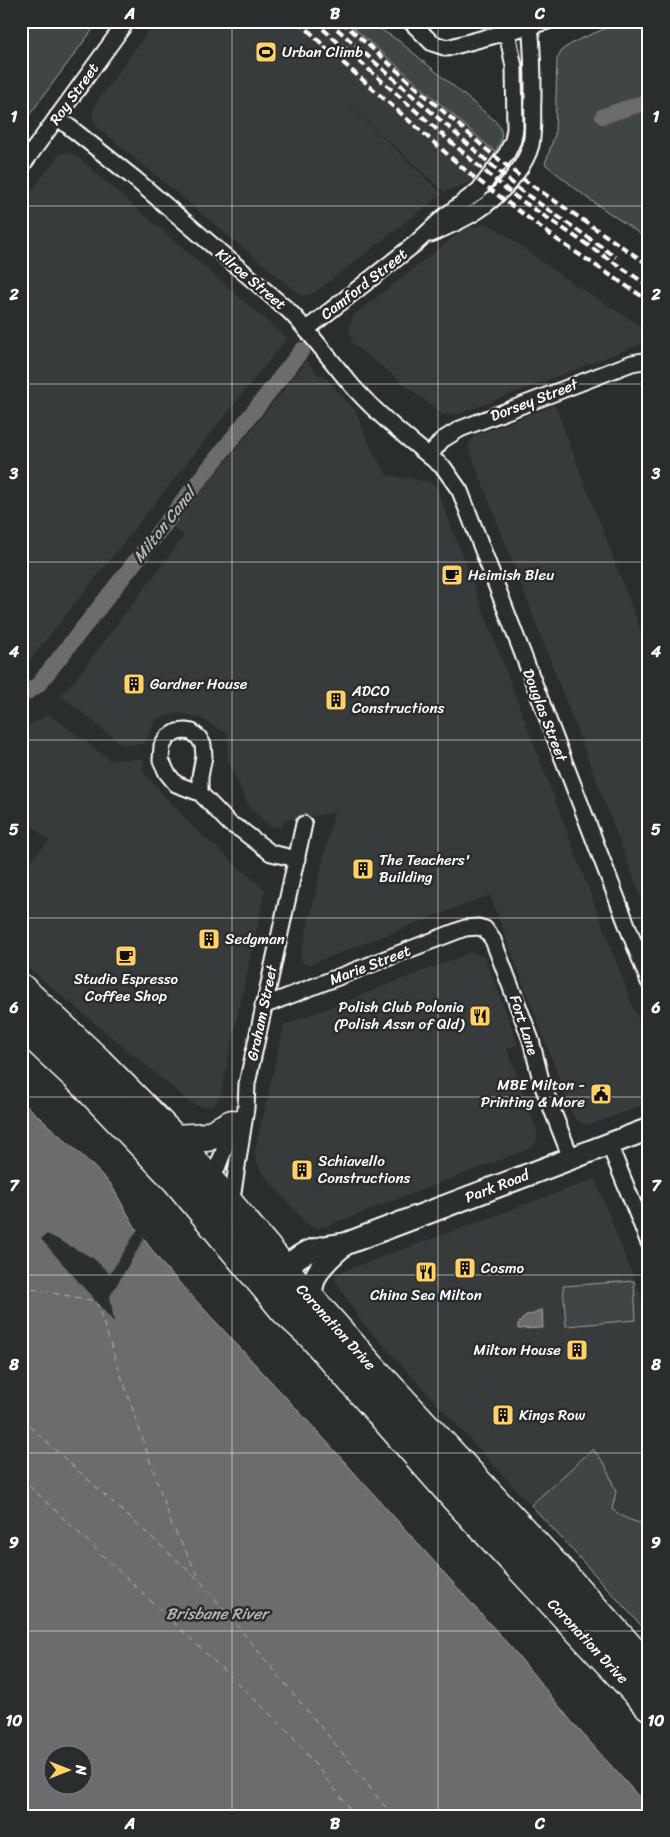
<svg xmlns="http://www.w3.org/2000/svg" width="670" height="1837" font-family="Sriracha,sans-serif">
<rect width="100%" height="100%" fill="#2a2d2e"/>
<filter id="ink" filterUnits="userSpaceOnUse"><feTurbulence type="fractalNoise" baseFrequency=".02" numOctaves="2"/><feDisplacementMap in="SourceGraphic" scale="10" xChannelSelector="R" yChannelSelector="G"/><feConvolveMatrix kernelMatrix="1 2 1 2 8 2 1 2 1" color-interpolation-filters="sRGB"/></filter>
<g filter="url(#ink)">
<g fill="#373a3b">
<path d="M 156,21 L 368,21 L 399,41 L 493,119 L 501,129 L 502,139 L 495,152 L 471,182 L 444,192 L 345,101 L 442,194 L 314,293 L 309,295 L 300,295 L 97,127 L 93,118 L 93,109 L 98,100 Z"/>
<path d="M 62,153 L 69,153 L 76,156 L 287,338 L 21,671 L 21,206 L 57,157 Z"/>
<path d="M 487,223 L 509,237 L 561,276 L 649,331 L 649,341 L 459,414 L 443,415 L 352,343 L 349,327 L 354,315 L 463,230 Z"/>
<path d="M 307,361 L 319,376 L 322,374 L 355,410 L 372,450 L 387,475 L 430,482 L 436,486 L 649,1048 L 649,1103 L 592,1124 L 585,1125 L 578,1122 L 573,1116 L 490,895 L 311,964 L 305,964 L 301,960 L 301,955 L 334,813 L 284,820 L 282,828 L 270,826 L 249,807 L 228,760 L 228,734 L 200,718 L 180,713 L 157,718 L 144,744 L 121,744 L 60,695 L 73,682 L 184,536 L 173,527 Z"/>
<path d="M 555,405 L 649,652 L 649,918 L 468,446 L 474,436 Z"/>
<path d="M 49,714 L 110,760 L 144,759 L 143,772 L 193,827 L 265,890 L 220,1097 L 213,1106 L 203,1107 L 191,1103 L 21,962 L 21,871 L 49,841 L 21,816 L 21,729 Z"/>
<path d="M 472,952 L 485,957 L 518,1044 L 507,1049 L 537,1130 L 538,1138 L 535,1144 L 529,1149 L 327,1226 L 318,1228 L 310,1226 L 303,1220 L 261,1171 L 254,1155 L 284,1025 Z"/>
<path d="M 595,1179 L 649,1317 L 649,1634 L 361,1321 L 333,1277 L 341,1272 Z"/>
</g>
<g fill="#414445" stroke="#a0a2a2">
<path d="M 21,21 L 99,21 L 21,126 Z"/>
<path d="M 346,21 L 368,21 L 399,41 L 493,119 C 505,130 503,140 495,152 Z"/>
<path d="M 623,21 L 649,21 L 649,240 L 586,197 L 545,164 L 555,134 L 557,59 L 563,49 L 578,40 Z"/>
<path d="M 634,1281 L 636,1320 L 566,1326 L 563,1286 Z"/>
<path d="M 593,1449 L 605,1464 L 616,1492 L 612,1509 C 623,1518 634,1523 649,1524 L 649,1634 L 531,1505 Z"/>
</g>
<g fill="#6a6c6d" stroke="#a6a7a7" fill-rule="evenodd">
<path d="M 21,1101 L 87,1160 L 110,1183 L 135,1227 L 164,1266 L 317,1431 L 516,1653 L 572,1722 L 649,1808 L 649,1816 L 21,1816 ZM 52,1754 L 82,1754 L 82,1784 L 52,1784 Z"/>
<path d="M 542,1309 L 543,1328 L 518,1329 L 518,1324 L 526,1315 L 534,1314 Z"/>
</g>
<path fill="#2a2d2e" d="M 138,1229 L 144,1239 L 110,1296 L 114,1322 L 41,1239 L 47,1234 L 93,1258 L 110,1274 Z"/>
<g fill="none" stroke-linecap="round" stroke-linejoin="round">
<g stroke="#6a6c6d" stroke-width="16">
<path d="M 603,116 L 649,101"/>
<path d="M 21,696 L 38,685 L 302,350"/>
</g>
<g stroke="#b4b6b6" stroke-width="1" stroke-dasharray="6 5" stroke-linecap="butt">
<path d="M 21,1287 L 96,1301 L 171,1523 L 200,1579"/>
<path d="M 21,1419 L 201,1582 L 354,1767 L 392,1816"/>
<path d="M 21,1478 L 290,1733 L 356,1816"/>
</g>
<g stroke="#fff" stroke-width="19">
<g id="street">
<path d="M 410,21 L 432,43 L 447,48 L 548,21"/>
<path d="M 57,117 L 135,179 L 289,311 C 313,335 332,363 354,388 C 381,418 413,443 444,468 L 460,491 L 649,982"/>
<path d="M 21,167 L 127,21"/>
<path d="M 431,234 C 468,218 490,208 515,175 C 522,166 528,156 531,145 C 534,130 532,114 533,99 C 533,74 533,50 530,26"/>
<path d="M 307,329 L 416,243 L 445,216 L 479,190 L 507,153 L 513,140 L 515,129 L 514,67 L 507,32"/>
<path d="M 429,456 L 442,440 L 460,429 L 632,363 L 649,360"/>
<path d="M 200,793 L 200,777 L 204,756 L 203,745 L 199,738 L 192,732 L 185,731 L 177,732 L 168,737 L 162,746 L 161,760 L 167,773 L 176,784 L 200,793 L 230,824 L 241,830 L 271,853 L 297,859"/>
<path d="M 263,1006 L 465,928 L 478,927 L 485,929 L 493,940 L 531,1040 L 542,1084 L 571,1158"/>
<path d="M 609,1144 L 649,1243"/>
<path d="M 210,1186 L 223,1153 L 232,1123"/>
<path d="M 231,1205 L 246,1108 L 247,1084 L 304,824"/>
</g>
</g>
<g stroke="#fff" stroke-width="25">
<g id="secondary">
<path d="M 284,1284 C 288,1250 318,1248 345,1244 L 649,1129"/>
<path d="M 311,1300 C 310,1274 326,1260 345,1244"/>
</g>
</g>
<g stroke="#fff" stroke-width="31">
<g id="highway">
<path d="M 21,988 L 98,1061 L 175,1139 L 287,1272 L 372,1368 L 562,1573 L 649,1669"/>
<path d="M 21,1025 L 85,1085 L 177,1181 L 285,1311 L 312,1336 L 455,1498 L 649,1706"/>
<path d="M 175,1139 L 207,1137 L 232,1124"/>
</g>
</g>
<use href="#street" stroke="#2a2d2e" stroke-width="15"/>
<use href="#secondary" stroke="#2a2d2e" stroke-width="21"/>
<use href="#highway" stroke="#2a2d2e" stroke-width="28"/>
<g stroke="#fff" stroke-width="4" stroke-dasharray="8 4" stroke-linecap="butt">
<path d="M 299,21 L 324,46 L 471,175 L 559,241 L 649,301"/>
<path d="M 314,21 L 476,164 L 516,197 L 649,286"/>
<path d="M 328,21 L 520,190 L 616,257"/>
<path d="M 341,21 L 486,149 L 527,182 L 649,265"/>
</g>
</g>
</g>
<path fill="none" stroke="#fff" stroke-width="1" stroke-opacity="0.55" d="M 232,21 L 232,1816M 438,21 L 438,1816M 21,206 L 649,206M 21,384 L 649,384M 21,562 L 649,562M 21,740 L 649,740M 21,918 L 649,918M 21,1097 L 649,1097M 21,1275 L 649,1275M 21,1453 L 649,1453M 21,1631 L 649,1631"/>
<defs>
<g id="stadium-square" transform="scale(1.125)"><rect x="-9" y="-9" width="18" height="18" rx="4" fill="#ffd166" stroke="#2a2d2e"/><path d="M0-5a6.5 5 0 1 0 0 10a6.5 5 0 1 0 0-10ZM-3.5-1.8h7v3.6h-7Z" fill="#111"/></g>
<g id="cafe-square" transform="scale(1.125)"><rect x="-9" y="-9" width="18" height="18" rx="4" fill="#ffd166" stroke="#2a2d2e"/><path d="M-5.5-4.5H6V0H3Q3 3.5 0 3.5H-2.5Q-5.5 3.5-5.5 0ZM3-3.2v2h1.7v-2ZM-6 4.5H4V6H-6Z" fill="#111"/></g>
<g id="building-square" transform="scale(1.125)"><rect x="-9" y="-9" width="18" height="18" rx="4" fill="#ffd166" stroke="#2a2d2e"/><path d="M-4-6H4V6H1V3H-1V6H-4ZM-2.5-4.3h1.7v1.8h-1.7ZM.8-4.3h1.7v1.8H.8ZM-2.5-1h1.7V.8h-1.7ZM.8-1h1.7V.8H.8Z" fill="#111"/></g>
<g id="restaurant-square" transform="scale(1.125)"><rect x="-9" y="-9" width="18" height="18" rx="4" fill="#ffd166" stroke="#2a2d2e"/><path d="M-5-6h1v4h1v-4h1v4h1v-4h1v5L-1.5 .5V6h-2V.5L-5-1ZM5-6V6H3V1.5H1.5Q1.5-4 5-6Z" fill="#111"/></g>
<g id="civic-square" transform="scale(1.125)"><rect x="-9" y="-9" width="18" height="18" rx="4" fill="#ffd166" stroke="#2a2d2e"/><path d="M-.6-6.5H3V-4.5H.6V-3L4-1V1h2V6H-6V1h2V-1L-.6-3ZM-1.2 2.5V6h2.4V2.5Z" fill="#111"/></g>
</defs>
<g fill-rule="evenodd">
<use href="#stadium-square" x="266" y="52"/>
<use href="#cafe-square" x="452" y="575"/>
<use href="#building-square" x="134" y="684"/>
<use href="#building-square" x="336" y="700"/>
<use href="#building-square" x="363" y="869"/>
<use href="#building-square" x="209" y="939"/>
<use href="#cafe-square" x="126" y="956"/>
<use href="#restaurant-square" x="480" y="1016"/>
<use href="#civic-square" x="601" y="1094"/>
<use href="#building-square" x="302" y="1170"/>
<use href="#building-square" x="465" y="1268"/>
<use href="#restaurant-square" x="426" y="1272"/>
<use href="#building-square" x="577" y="1350"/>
<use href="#building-square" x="503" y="1415"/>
</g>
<g text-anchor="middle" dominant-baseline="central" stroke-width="5" stroke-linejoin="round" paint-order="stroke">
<g font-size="15" fill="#fff" stroke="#2a2d2e" text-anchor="start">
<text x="282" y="52">Urban Climb</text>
<text x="468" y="575">Heimish Bleu</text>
<text x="150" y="684">Gardner House</text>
<text x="352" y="691">ADCO<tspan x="352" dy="17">Constructions</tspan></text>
<text x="379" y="860">The Teachers'<tspan x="379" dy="17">Building</tspan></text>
<text x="225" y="939">Sedgman</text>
<text x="126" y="979" text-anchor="middle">Studio Espresso<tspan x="126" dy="17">Coffee Shop</tspan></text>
<text x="464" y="1007" text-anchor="end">Polish Club Polonia<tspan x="464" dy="17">(Polish Assn of Qld)</tspan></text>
<text x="585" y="1085" text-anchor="end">MBE Milton -<tspan x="585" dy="17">Printing &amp; More</tspan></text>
<text x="318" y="1161">Schiavello<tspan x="318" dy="17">Constructions</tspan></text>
<text x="481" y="1268">Cosmo</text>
<text x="426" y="1295" text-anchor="middle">China Sea Milton</text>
<text x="561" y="1350" text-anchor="end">Milton House</text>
<text x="519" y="1415">Kings Row</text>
</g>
<g font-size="15" fill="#fff" stroke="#2a2d2e">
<text transform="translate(74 94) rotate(-54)">Roy Street</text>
<text transform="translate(251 279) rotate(40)">Kilroe Street</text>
<text transform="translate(364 284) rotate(-38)">Camford Street</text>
<text transform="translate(534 400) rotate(-21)">Dorsey Street</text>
<text transform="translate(545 715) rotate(69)">Douglas Street</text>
<text transform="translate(370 965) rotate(-21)">Marie Street</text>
<text transform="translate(262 1013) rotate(-78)">Graham Street</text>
<text transform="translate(524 1025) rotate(72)">Fort Lane</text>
<text transform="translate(497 1186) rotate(-21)">Park Road</text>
<text transform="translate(336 1327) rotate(48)">Coronation Drive</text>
<text transform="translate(588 1641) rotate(47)">Coronation Drive</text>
</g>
<g font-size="16" font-style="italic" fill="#b4b6b6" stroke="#2a2d2e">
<text transform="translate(164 525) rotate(-52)">Milton Canal</text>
<text x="217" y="1613">Brisbane River</text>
</g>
</g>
<rect width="670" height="1837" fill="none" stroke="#2a2d2e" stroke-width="55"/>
<g transform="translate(68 1770) rotate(90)"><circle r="24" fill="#2a2d2e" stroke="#7f8182"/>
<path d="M0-4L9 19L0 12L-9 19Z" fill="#ffd166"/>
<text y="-8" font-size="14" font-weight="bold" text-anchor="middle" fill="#ffffff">N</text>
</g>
<rect x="28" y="28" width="614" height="1782" fill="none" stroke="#fff" stroke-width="2"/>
<g font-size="16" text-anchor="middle" font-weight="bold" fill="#fff">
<text x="130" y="19">A</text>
<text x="335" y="19">B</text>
<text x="540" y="19">C</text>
<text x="14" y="122">1</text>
<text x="656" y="122">1</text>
<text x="14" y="300">2</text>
<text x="656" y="300">2</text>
<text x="14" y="479">3</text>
<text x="656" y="479">3</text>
<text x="14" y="657">4</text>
<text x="656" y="657">4</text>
<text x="14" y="835">5</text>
<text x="656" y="835">5</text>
<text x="14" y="1013">6</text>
<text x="656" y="1013">6</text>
<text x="14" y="1191">7</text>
<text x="656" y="1191">7</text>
<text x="14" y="1370">8</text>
<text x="656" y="1370">8</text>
<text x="14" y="1548">9</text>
<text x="656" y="1548">9</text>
<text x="14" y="1726">10</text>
<text x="656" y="1726">10</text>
<text x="130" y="1829">A</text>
<text x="335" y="1829">B</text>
<text x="540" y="1829">C</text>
</g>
</svg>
